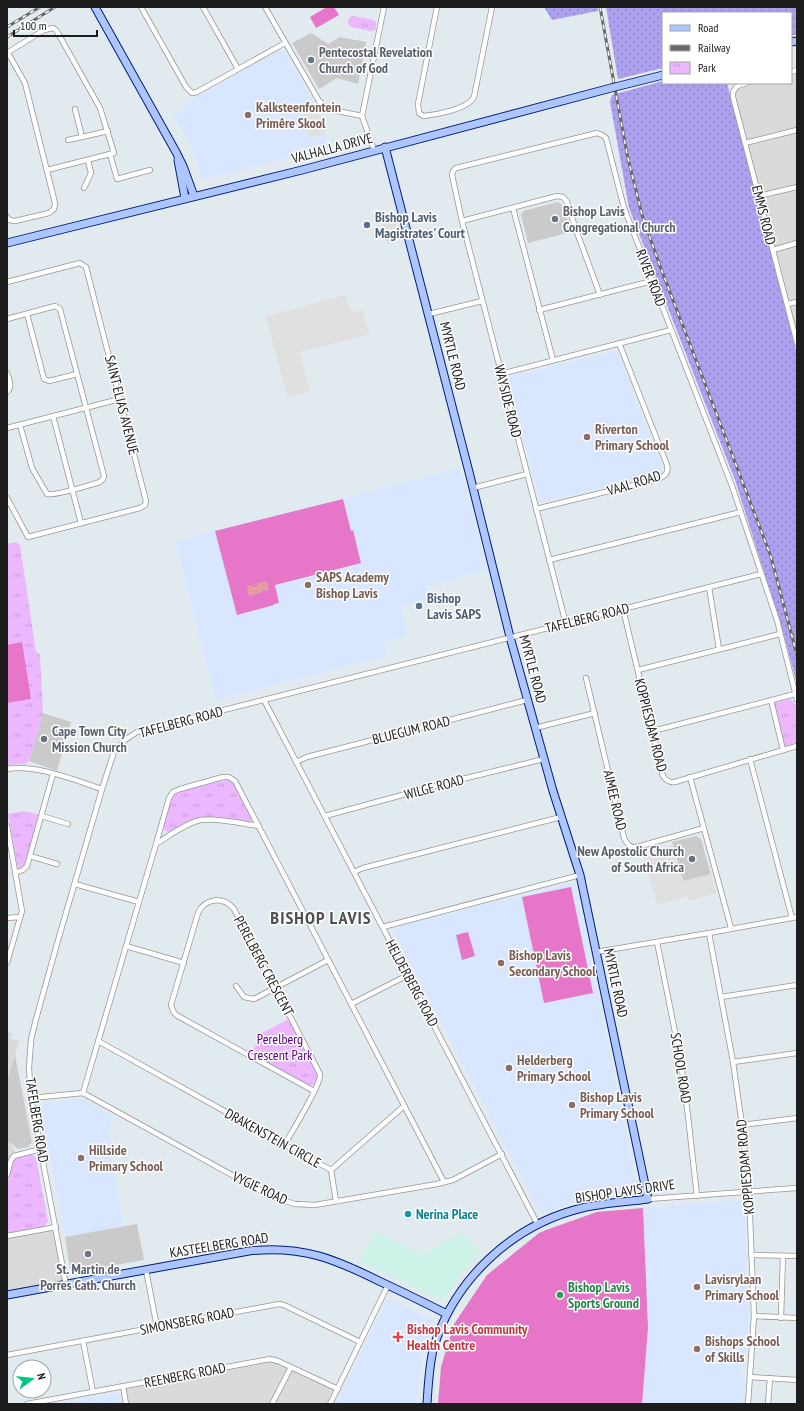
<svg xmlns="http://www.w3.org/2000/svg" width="804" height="1411" font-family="'PT Sans Narrow',sans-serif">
<defs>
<pattern id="grass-dots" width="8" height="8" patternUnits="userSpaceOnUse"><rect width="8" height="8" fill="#ada0ef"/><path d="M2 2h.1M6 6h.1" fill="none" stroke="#8c82c1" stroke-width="1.8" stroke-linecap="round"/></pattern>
<pattern id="park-tufts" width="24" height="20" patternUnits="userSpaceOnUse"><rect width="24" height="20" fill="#ecb7ff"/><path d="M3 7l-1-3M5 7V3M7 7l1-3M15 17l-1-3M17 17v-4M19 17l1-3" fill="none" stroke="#ca9dda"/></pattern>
<pattern id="water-ripples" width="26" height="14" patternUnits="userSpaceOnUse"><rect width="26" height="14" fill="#e19ca4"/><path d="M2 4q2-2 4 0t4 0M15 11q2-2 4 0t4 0" fill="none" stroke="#b67e85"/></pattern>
</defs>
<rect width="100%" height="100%" fill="#e0eaef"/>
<g fill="#d9dada">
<path d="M 797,70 L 797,345 L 733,92 L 745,83 L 791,83 L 791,71 Z"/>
<path d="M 7,1032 L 12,1033 L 11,1039 L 19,1041 L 7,1082 Z"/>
<path d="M 7,1142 L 11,1143 L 16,1154 L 7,1174 Z"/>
<path d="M 55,1228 L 65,1284 L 7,1294 L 7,1236 Z"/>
<path d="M 268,1359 L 338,1389 L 330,1404 L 126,1404 L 123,1386 Z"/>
</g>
<path fill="#cdf2e7" d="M 374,1232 L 417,1252 L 421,1256 L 461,1233 L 480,1251 L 465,1268 L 445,1297 L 439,1299 L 360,1261 Z"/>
<g fill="#d9e6ff">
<path d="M 280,50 L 285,51 L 320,114 L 328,148 L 201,180 L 194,151 L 174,116 L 192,99 Z"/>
<path d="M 613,351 L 618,353 L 662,467 L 660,473 L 544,502 L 539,499 L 509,381 L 512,376 Z"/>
<path d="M 460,468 L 459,471 L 460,476 L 463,477 L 487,570 L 426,586 L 430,599 L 401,607 L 408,636 L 384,642 L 387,656 L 216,700 L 175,541 Z"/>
<path d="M 572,883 L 575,883 L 637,1187 L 634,1193 L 610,1195 L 607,1191 L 603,1192 L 601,1192 L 600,1197 L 579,1201 L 545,1213 L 539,1210 L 395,933 L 397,929 L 401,926 Z"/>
<path d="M 81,1099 L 114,1117 L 107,1131 L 124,1226 L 65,1237 L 41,1108 L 44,1103 Z"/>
<path d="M 740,1200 L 744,1205 L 749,1320 L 745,1370 L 743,1370 L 742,1374 L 742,1376 L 745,1378 L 743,1404 L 642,1404 L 648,1328 L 643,1208 Z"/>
<path d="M 391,1299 L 434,1320 L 422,1354 L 423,1355 L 419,1371 L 417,1404 L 336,1404 L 386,1301 Z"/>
<path d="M 119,1392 L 121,1404 L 56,1404 Z"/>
</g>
<g fill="#cacaca">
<path d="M 311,33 L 328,44 L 340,37 L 366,42 L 358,84 L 337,78 L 319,89 L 292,43 Z"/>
<path d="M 558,202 L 564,206 L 571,232 L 528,243 L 521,215 L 523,211 Z"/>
<path d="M 43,713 L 71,722 L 57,771 L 29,761 Z"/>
<path d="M 696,836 L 701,839 L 716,893 L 689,900 L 672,842 Z"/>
<path d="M 15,1055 L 32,1142 L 28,1147 L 18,1149 L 11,1143 L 7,1142 L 7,1082 Z"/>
<path d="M 137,1224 L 144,1260 L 75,1272 L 70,1268 L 65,1237 Z"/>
</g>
<g fill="url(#grass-dots)">
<path d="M 544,7 L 598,7 L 598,11 L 552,20 Z"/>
<path d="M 606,7 L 797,7 L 797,34 L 791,36 L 791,13 L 663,13 L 663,68 L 618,79 Z"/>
<path d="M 663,81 L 663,83 L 727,83 L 797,354 L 797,684 L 783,632 L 735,480 L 629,208 L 610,102 L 612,95 Z"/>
</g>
<g fill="url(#park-tufts)">
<path d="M 353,16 L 373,20 L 376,22 L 376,29 L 371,31 L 351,27 L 349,25 L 348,21 L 350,17 Z"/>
<path d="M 16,542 L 20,545 L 36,652 L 40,654 L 43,713 L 29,761 L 25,764 L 7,765 L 7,544 Z"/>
<path d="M 790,699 C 801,704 797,732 797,743 L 786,746 L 784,744 L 774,703 Z"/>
<path d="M 225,780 L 231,781 L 234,784 L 252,817 L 251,822 L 204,817 L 190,821 L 170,832 L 165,831 L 163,827 C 167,815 168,795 181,791 Z"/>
<path d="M 24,811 L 40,815 L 24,867 L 19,869 L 17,864 L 8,814 Z"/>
<path d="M 289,1019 L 318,1075 L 316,1083 L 313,1085 L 307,1085 L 251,1054 L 262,1033 Z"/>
<path d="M 32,1154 L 36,1158 L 48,1221 L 44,1227 L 7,1234 L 7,1185 L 14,1160 L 18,1157 Z"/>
</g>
<g fill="#e676c8">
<path d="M 327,7 L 334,7 L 339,15 L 316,28 L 310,17 Z"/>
<path d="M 343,499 L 351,531 L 353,530 L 361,563 L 275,585 L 279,603 L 274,604 L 274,605 L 237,615 L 215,531 Z"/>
<path d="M 22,642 L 31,699 L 7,703 L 7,645 Z"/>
<path d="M 571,887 L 593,993 L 544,1003 L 522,897 Z"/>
<path d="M 468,932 L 475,956 L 462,960 L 456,935 Z"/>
<path d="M 643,1208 L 648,1328 L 642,1404 L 438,1404 L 441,1367 L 454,1324 L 487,1275 L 539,1233 L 546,1230 L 597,1212 Z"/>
</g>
<g fill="#e0e0e0">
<path d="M 316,107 L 320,114 L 325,134 L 309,138 L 303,113 Z"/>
<path d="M 394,215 L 400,240 L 387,244 L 380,218 Z"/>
<path d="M 346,295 L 351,313 L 362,310 L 369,334 L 300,352 L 310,391 L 287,397 L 266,316 Z"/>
<path d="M 673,845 L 683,881 L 711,874 L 716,893 L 689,900 L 687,896 L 657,905 L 643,853 Z"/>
</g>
<path fill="url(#water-ripples)" d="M 267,581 L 269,590 L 249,596 L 247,586 Z"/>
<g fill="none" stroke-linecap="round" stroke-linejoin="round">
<g stroke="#969696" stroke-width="6">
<g id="street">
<path d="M 141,7 L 186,87 L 192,93 L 197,92 L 285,43"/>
<path d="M 203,7 L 238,69"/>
<path d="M 265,7 L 319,101 L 328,109 L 362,116"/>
<path d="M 437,7 L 418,104 L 419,113 L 423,116 C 436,115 468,109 474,97 L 492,7"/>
<path d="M 7,53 L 44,30 L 53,28 L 56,30 L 59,35 L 100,108 L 114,153 L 47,170"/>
<path d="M 791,72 L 797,70"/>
<path d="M 747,83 L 737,86 L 733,92 L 733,97 L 797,343"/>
<path d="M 75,109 L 82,137 L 108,131"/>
<path d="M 68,140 L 82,137"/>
<path d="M 745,143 L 797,130"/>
<path d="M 374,150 L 362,116 L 384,7"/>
<path d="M 110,154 L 117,179 L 150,170"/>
<path d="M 84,188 L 91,173 L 88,160"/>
<path d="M 759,196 L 797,187"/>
<path d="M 513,208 L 553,360"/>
<path d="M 7,217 L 9,220 L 15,221 L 49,213 L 54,209 L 55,203 L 25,83 L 8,53"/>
<path d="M 462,221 L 557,196 L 563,197 L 567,202 L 575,227 L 600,295"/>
<path d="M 773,250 L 797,243"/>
<path d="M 7,282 L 80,263 L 86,267 L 146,501 L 145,505 L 140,508 L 28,537 L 7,498"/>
<path d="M 787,304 L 797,302"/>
<path d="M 539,310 L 652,281"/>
<path d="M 27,314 L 44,379 L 49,381 L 77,374"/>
<path d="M 429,314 L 482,301"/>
<path d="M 7,319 L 55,306 L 60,309 L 104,476 L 103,479 L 100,482 C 89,485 56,496 47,494 L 32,468 L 20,425"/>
<path d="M 7,373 C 9,379 13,387 7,392"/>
<path d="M 501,374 L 671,330"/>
<path d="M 53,416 L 81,523"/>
<path d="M 7,428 L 120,399"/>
<path d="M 473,488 L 527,474"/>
<path d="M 536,509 L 658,479 C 665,476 669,473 667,465 L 619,343"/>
<path d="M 549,560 L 741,512"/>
<path d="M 709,587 L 719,649"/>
<path d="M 623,609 L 663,776 C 666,780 669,783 675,782 L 797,746"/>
<path d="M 566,624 L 462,221 L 452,175 L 453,171 L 456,168 L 597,133 L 602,135 L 606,138 L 624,208 L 732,486 L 777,620 L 797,700"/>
<path d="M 638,670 L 780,634"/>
<path d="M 586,678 L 624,838 C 627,844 630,848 637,847 L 704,828"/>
<path d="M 264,700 L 538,1225"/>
<path d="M 771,700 L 783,750"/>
<path d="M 535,728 L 595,713"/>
<path d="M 653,731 L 795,694"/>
<path d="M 750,759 L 792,918"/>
<path d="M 296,762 L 307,757 L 527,700"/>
<path d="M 7,769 C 36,764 74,780 102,789"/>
<path d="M 690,777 L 731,928"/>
<path d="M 42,816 L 68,824"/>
<path d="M 325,816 L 450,782 L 544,759"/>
<path d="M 7,826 L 22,911 L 7,963"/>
<path d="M 156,844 L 169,798 L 173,792 L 180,789 L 223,777 L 229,777 L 235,781 L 444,1182"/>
<path d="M 30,856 L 57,864"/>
<path d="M 354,872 L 363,868 L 561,817"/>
<path d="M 15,873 L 23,870 L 27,866 L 53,774"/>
<path d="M 75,884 L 139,902"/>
<path d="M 7,918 L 20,917"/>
<path d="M 383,927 L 580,875"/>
<path d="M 709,933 L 733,1062 L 742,1125 L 749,1192 L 754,1316 L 748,1404"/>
<path d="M 657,942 L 681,1062 L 688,1116 L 697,1196"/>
<path d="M 126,946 L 184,963"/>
<path d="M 596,952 L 709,933 L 797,917"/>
<path d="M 236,986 L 244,997 L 254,999 L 328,960"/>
<path d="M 721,997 L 797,985"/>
<path d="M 351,1004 L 408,975"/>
<path d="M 98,1041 L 331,1170"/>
<path d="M 733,1062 L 797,1053"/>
<path d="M 83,1093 L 156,844 C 169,836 184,824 200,820 C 215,817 243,824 259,826"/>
<path d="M 31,1098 L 83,1093 L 272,1197 L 295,1204 L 315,1205 L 437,1184 L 453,1180 L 502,1154"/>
<path d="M 742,1125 L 797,1118"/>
<path d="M 285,1144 C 291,1133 322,1083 320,1074 L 234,909 C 223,896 205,898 198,913 L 171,1005 L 173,1011 L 176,1015 L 314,1091"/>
<path d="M 331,1170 L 404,1106"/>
<path d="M 331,1170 L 336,1201"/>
<path d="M 7,1175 L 11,1160 L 14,1156 L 41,1149"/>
<path d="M 648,1199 L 797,1188"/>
<path d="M 7,1236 L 56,1227"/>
<path d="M 751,1255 L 797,1256"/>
<path d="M 146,1270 L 157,1327"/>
<path d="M 66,1285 L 31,1098 L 29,1068 L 31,1040 L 36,1019 L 59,937 L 102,789 L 114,752 L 125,740 L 137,732 L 761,574"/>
<path d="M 754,1316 L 797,1318"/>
<path d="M 781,1318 L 783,1256"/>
<path d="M 83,1341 L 93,1392"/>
<path d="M 7,1355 L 279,1304 L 284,1305 L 360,1342"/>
<path d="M 750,1377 L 797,1380"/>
<path d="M 123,1386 L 126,1404"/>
<path d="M 27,1404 L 270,1359 L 278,1361 L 338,1389"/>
<path d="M 272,1404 L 291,1367"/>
<path d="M 330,1404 L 388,1285"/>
<path d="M 768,1404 L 770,1378"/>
</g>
</g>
<g stroke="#001c76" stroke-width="9">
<g id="secondary">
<path d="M 95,7 L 176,152 L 183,166 L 194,196"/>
<path d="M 791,42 L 797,41"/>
<path d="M 385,147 L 469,472 L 510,637 L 553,791 L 580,875 L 648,1199 C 626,1202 603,1203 582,1208 C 512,1225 453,1280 433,1350 C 429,1368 428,1386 427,1404"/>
<path d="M 178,160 L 185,198"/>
<path d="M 7,243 L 302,170 L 611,88"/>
<path d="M 7,1295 L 249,1251 C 302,1245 335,1259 381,1282 C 403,1292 425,1303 447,1314"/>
</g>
</g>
<use href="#street" stroke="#fff" stroke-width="4.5"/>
<use href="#secondary" stroke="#aec6ff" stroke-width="7"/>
<g stroke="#6a6a6a" stroke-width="3">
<g id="rail">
<path d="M 600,7 L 627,154 L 642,215 L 660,266 L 759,525 L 771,557 L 797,655"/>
<path d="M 7,27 L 40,7"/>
<path d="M 7,37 L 55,7"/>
</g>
</g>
<use href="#rail" stroke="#fff" stroke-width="1.5" stroke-dasharray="4.5" stroke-linecap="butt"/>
<g stroke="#001c76" stroke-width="9" stroke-linecap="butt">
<path id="secondary-bridge" d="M 611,88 L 663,75"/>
</g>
<use href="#secondary-bridge" stroke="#aec6ff" stroke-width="7"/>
</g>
<g fill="#6b7280" stroke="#fff" stroke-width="1.5">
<circle cx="311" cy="60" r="4"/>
<circle cx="555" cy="219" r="4"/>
<circle cx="44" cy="739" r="4"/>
<circle cx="692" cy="859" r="4"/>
<circle cx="88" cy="1254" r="4"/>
</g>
<g fill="#8d6e63" stroke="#fff" stroke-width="1.5">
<circle cx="248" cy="115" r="4"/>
<circle cx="587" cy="437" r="4"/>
<circle cx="308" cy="585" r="4"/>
<circle cx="501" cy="963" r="4"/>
<circle cx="509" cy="1068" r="4"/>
<circle cx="572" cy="1105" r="4"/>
<circle cx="81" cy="1158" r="4"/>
<circle cx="697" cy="1287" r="4"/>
<circle cx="697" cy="1349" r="4"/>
</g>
<g fill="#5c6f8a" stroke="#fff" stroke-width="1.5">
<circle cx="367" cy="225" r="4"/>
<circle cx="419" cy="606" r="4"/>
</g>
<circle fill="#0f9aa8" stroke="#fff" stroke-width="1.5" cx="408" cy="1214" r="4"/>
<circle fill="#2e9e5b" stroke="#fff" stroke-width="1.5" cx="560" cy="1295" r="4"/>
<path fill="#e0444e" stroke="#fff" stroke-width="1.5" d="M396 1331h4v4h4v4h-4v4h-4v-4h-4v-4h4z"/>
<g text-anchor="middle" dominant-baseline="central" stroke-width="3" stroke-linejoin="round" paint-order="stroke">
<g font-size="14" font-weight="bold" fill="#5b616d" stroke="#fff" text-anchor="start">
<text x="319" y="52">Pentecostal Revelation<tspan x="319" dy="16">Church of God</tspan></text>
<text x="563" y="211">Bishop Lavis<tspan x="563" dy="16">Congregational Church</tspan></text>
<text x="52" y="731">Cape Town City<tspan x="52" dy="16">Mission Church</tspan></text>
<text x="684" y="851" text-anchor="end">New Apostolic Church<tspan x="684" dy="16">of South Africa</tspan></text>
<text x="88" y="1269" text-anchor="middle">St. Martin de<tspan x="88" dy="16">Porres Cath. Church</tspan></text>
</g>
<g font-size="14" font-weight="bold" fill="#785e54" stroke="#fff" text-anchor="start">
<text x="256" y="107">Kalksteenfontein<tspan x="256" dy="16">Primêre Skool</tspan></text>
<text x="595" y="429">Riverton<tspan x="595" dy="16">Primary School</tspan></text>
<text x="316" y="577">SAPS Academy<tspan x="316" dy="16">Bishop Lavis</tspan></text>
<text x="509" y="955">Bishop Lavis<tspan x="509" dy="16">Secondary School</tspan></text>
<text x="517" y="1060">Helderberg<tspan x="517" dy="16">Primary School</tspan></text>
<text x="580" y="1097">Bishop Lavis<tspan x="580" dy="16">Primary School</tspan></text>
<text x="89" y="1150">Hillside<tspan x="89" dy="16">Primary School</tspan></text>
<text x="705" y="1279">Lavisrylaan<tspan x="705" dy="16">Primary School</tspan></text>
<text x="705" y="1341">Bishops School<tspan x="705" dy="16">of Skills</tspan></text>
</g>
<g font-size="14" fill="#1c1c1c" stroke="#fff">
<text transform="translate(332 148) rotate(-15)">VALHALLA DRIVE</text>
<text transform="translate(764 215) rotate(76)">EMMS ROAD</text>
<text transform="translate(651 278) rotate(69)">RIVER ROAD</text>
<text transform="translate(453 356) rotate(76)">MYRTLE ROAD</text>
<text transform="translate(508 401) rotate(76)">WAYSIDE ROAD</text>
<text transform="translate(122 405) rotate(76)">SAINT ELIAS AVENUE</text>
<text transform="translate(634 483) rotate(-17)">VAAL ROAD</text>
<text transform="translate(587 618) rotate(-14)">TAFELBERG ROAD</text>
<text transform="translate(533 669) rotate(75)">MYRTLE ROAD</text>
<text transform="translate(181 722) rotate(-15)">TAFELBERG ROAD</text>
<text transform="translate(651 725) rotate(76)">KOPPIESDAM ROAD</text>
<text transform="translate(411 730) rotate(-14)">BLUEGUM ROAD</text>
<text transform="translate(434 787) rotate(-15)">WILGE ROAD</text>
<text transform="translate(615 800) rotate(77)">AIMEE ROAD</text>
<text transform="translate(264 966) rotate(62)">PERELBERG CRESCENT</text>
<text transform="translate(412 983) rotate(62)">HELDERBERG ROAD</text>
<text transform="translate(616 983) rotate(78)">MYRTLE ROAD</text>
<text transform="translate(681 1068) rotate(81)">SCHOOL ROAD</text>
<text transform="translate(37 1120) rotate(81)">TAFELBERG ROAD</text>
<text transform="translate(273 1138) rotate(29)">DRAKENSTEIN CIRCLE</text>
<text transform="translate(745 1167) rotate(-95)">KOPPIESDAM ROAD</text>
<text transform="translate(260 1188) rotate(25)">VYGIE ROAD</text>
<text transform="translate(625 1191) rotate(-8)">BISHOP LAVIS DRIVE</text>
<text transform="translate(219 1245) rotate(-9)">KASTEELBERG ROAD</text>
<text transform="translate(187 1321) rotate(-11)">SIMONSBERG ROAD</text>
<text transform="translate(185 1375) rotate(-11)">REENBERG ROAD</text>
</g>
<g font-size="14" font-weight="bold" fill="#4e5e75" stroke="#fff" text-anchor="start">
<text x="375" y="217">Bishop Lavis<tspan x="375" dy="16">Magistrates' Court</tspan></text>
<text x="427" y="598">Bishop<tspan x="427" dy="16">Lavis SAPS</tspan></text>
</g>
<g font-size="14" fill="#610183" stroke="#fff">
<text x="280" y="1039">Perelberg<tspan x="280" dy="16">Crescent Park</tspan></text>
</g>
<g font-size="14" font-weight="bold" fill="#0d838f" stroke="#fff" text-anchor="start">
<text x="416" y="1214">Nerina Place</text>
</g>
<g font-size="14" font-weight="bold" fill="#27864d" stroke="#fff" text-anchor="start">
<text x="568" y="1287">Bishop Lavis<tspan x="568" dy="16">Sports Ground</tspan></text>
</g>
<g font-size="14" font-weight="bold" fill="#be3a42" stroke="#fff" text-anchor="start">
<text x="407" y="1329">Bishop Lavis Community<tspan x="407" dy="16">Health Centre</tspan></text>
</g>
<g font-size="18" font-weight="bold" letter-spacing="1" fill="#4f4f4f" stroke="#fff">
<text x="321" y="917">BISHOP LAVIS</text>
</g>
</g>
<rect width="804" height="1411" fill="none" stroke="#1c1c1c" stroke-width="16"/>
<rect x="662" y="12" width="130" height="72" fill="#ffffff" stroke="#a4a4a4"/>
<rect x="670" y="25" width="20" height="6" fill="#aec6ff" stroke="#a4a4a4"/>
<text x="698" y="32" font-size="12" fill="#1c1c1c">Road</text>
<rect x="670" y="45" width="20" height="6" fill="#6a6a6a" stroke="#a4a4a4"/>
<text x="698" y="52" font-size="12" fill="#1c1c1c">Railway</text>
<rect x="670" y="62" width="20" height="12" fill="url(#park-tufts)" stroke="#a4a4a4"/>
<text x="698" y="72" font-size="12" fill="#1c1c1c">Park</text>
<g transform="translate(32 1379) rotate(75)"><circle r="19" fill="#ffffff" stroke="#a4a4a4"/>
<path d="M0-3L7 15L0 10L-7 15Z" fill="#00c883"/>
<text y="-6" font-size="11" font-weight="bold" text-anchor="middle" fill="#1c1c1c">N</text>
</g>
<path d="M14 30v6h83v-6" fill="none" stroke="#1c1c1c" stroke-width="2"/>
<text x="20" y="30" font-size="12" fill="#1c1c1c" stroke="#ffffff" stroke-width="3" paint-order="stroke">100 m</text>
</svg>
